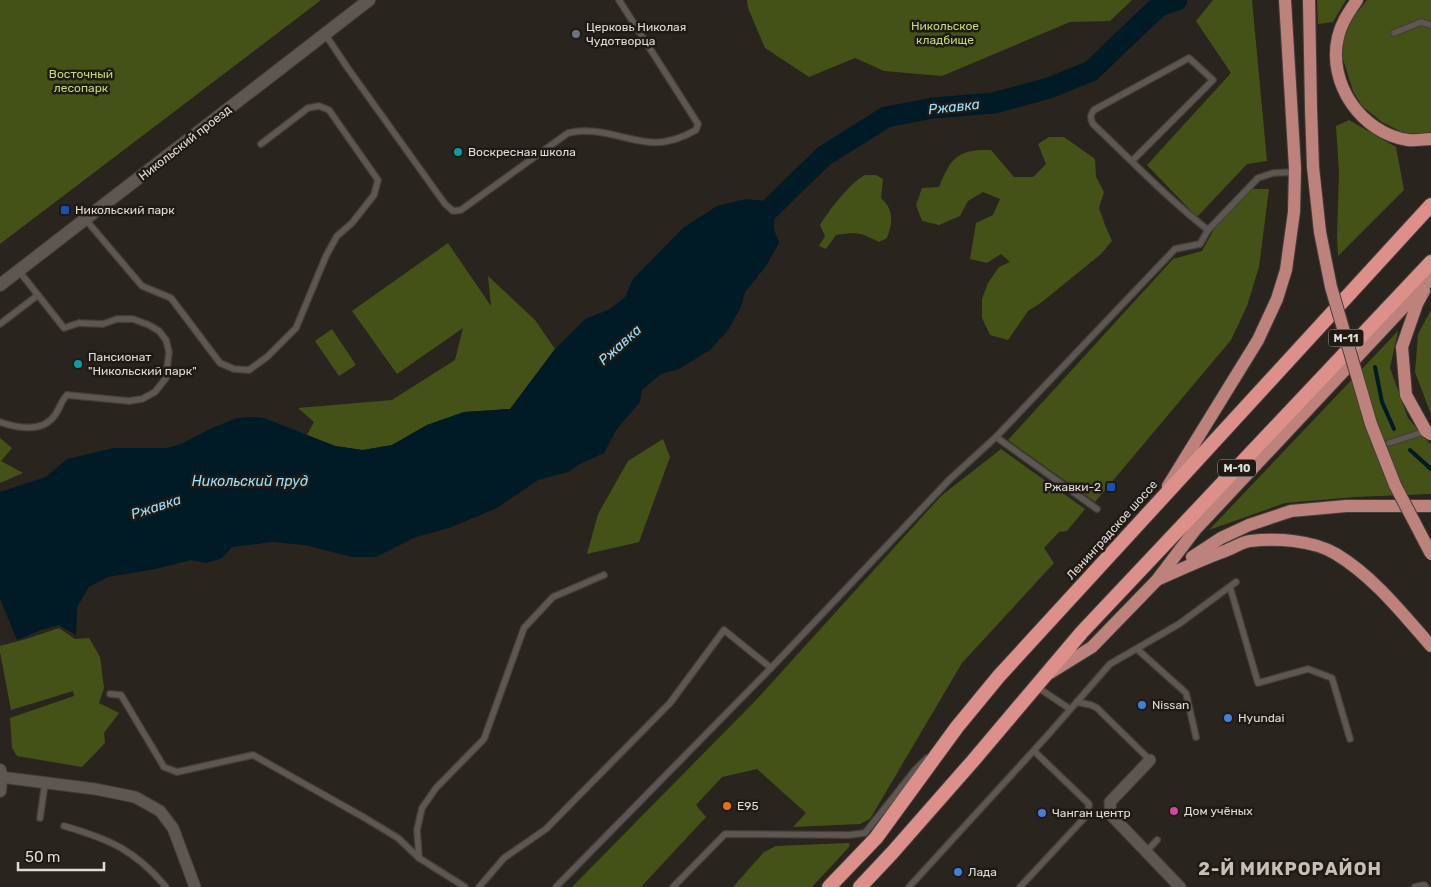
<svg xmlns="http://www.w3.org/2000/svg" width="1431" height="887" font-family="Rubik,sans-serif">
<rect width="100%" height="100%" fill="#2a241e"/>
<g fill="#455217">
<path d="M 0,0 L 321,0 L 0,244 Z"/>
<path d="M 747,0 L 1132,0 L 1110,21 L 1070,22 L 942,76 L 884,71 L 855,58 L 809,77 L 765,48 L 748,8 Z"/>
<path d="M 1213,0 L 1252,0 L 1267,161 L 1247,164 L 1197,217 L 1147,165 L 1231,73 L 1196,21 Z"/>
<path d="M 1317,0 L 1346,0 L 1333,22 L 1318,24 Z"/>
<path d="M 1367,0 L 1431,0 L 1431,133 L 1422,134 L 1404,133 L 1382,122 L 1362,106 L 1353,91 L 1343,59 L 1343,41 L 1351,20 Z"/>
<path d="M 1349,120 L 1396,147 L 1404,190 L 1338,256 L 1337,237 L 1339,173 L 1336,126 Z"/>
<path d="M 1049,137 L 1064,137 L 1095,159 L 1096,177 L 1104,192 L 1099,208 L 1105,225 L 1112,241 L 1101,254 L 1042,302 L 1028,311 L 1008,340 L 990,335 L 982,318 L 982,299 L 988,283 L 999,267 L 1010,262 L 1001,254 L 987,263 L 970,259 L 976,223 L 993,215 L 1000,199 L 983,192 L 968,201 L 960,216 L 939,225 L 922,221 L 916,205 L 922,188 L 939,187 C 951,157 958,149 991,150 L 1014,177 L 1033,177 L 1046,164 L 1038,144 Z"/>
<path d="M 865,175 L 876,175 L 883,179 L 881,198 C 894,210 893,222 887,238 L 879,242 C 860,232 857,232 836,235 L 826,249 L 819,246 L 825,236 L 820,225 C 829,210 850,183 865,175 Z"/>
<path d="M 1246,189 L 1269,189 L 1259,267 L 1247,306 L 1231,340 L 1095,502 L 1008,440 L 1173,259 L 1202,251 L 1224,211 Z"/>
<path d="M 448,243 L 491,306 L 488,276 L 535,320 L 555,349 L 510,409 L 464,412 L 427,425 L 392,445 L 363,450 L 335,446 L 307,435 L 314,422 L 298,408 L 392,400 L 455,360 L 463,328 L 397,374 L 352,311 Z"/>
<path d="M 1431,310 L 1431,414 L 1415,372 L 1418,334 Z"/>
<path d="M 332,329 L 356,365 L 339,376 L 315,341 Z"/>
<path d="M 1398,331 L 1390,368 L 1408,418 L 1431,445 L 1431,494 L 1354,497 L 1285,503 L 1209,530 Z"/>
<path d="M 0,438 L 12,448 L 1,461 L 23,473 L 0,483 Z"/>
<path d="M 663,439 L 670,457 L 639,542 L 587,554 L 598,514 L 628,461 Z"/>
<path d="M 1001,449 L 1085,509 L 1067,531 L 1059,532 L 1044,548 L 1054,563 L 962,663 L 870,819 L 860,824 L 793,827 L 806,813 L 757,769 L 722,777 L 696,805 L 706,817 L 641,887 L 572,887 L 758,698 L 941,496 Z"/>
<path d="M 59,628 L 75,639 L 89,638 L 100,657 L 104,688 L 99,703 L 119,713 L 104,733 L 105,743 L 82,767 L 17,756 L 12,748 L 10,718 L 74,696 L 73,691 L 11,710 L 0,652 L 0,646 L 26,639 Z"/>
<path d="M 848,843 L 850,844 L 849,847 L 812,887 L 733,887 L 764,852 L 776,846 Z"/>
</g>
<path fill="#001a26" d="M 746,199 L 768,201 C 780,214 774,212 774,227 C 774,232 778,238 779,243 L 766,266 L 745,292 L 741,307 L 728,330 L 710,350 L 679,369 L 661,374 L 642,390 L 640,402 L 616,430 L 604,453 L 580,464 L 568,472 L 538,480 L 497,508 L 449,528 L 416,537 L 376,557 L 352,557 L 305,545 L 272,542 L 232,547 L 222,558 L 206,563 L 191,560 L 155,569 L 108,577 L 89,587 L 77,607 L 76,635 L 59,625 L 41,630 L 17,640 L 0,599 L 0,492 L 46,477 L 67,459 L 114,448 L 167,448 L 181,444 L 212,428 L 237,418 L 249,417 L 264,418 L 335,446 L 363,450 L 392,445 L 427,425 L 464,412 L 510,409 L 555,349 L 585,319 L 610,309 L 625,297 L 633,279 L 683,228 L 717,206 Z"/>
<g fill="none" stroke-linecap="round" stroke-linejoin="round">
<g stroke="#001a26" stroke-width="4">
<path d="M 1375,367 L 1382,402 L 1394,429"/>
<path d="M 1410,450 L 1431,469"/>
</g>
<path stroke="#001a26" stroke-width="21" d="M 752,226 L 824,156 L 886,117 L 933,108 L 994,103 L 1049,88 L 1091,71 L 1158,7 L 1177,0"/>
<g stroke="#433f3a" stroke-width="8">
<g id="service">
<path d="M 1394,33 L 1421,22 L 1431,25"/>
<path d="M 325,34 L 347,67 L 445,204 L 453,211 L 461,210 L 568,133 C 594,126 622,139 648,142 C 664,144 682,138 696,130 L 698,124 L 619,0"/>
<path d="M 1132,161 L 1213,80 L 1189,58 L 1094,110 C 1090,115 1090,118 1093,124 C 1131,160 1167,198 1208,230 L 1258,178 L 1273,173 L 1294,172"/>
<path d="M 86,220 L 142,286 L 171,298 L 220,363 L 234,369 L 249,370 L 267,357 L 296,328 L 326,256 L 337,236 L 352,223 L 374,195 L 378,180 L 329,110 L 319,106 L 308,108 L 261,144"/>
<path d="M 0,324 L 38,295"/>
<path d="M 0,422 C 17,428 43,433 55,415 C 60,408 61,401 67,395 L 129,401 L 142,399 L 155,392 L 166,378 L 169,352 L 166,340 L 159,331 L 149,325 L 133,319 L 117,319 L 103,324 L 79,323 L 64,328 L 19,271"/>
<path d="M 996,437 L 1097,509"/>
<path d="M 1389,443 L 1426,431"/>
<path d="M 1230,587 L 1258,683 L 1308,669 L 1332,678 L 1350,739"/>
<path d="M 1137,649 L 1186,693 L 1196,737"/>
<path d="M 1037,687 L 1070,709"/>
<path d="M 110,694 L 121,695 L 164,767 L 177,772 L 253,755 L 365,818 L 398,838 L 419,858 L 465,887"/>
<path d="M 1077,702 L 1091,705 L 1097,708 L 1150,760"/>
<path d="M 40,818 L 45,783"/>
<path d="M 64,826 C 109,839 135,850 166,887"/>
<path d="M 1146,852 L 1157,840"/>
<path d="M 419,858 L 417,830 L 422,808 L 436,788 L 484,739 L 524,628 L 553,597 L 604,575"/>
<path d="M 479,887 L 504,858 L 546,829 L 670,703 L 724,630 L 771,668"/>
<path d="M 556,887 L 771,668 L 949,480 L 996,437 L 1175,249 L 1200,244 L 1208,230"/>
<path d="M 673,887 L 725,834 L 849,835 L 865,833 L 915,770 L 927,758"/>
<path d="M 909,887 L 1047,736 L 1110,664 L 1179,624 L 1236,582"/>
<path d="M 1020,887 L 1088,814 L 1089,804 L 1034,751"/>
<path d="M 1415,887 L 1424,885 L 1426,887"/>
</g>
</g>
<g stroke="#433f3a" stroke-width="13">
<g id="minor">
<path d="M 1150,760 L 1110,802 L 1111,815 L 1180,887"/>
<path d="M 0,777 L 95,789 L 135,797 L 160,811 L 173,828 L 195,887"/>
</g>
</g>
<g stroke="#433f3a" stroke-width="14">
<g id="tertiary">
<path d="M 0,285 L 369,0"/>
<path d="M 0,770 L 1,778 L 0,791"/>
</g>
</g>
<g stroke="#433f3a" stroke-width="14">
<g id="primary">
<path d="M 1309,0 L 1311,108"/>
<path d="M 1357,0 C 1349,12 1341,23 1338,37 C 1327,83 1361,133 1408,140 C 1415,141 1424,139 1431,139"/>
<path d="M 1424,291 L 1417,304 L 1402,347 L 1406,395 L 1426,431 L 1431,434"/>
<path d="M 1168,486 L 1258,340 L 1277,299 L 1286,270 L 1294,212 L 1295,168 L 1285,0"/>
<path d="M 1192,557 L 1221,538 L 1249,525 L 1291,511 L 1346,506 L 1431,506"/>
<path d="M 1159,579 C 1181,569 1203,559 1225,551 C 1233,548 1242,542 1250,541 C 1276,538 1313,540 1336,554 C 1374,577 1402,613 1431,646"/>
<path d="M 1050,673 L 1092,647 L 1157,580 L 1195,530 L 1431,278"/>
</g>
</g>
<g stroke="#433f3a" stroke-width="16">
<g id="trunk">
<path d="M 829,887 L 876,838 L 957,727 L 999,676 L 1431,205"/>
<path d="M 860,887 L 892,853 L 972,762 L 1082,632 L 1431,262"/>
</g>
</g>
<use href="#service" stroke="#5e5751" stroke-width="5.5"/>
<use href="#minor" stroke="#5e5751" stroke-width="11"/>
<use href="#tertiary" stroke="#5e5751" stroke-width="12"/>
<use href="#primary" stroke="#bd827c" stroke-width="12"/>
<use href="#trunk" stroke="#dd908a" stroke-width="14"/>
<g stroke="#433f3a" stroke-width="14" stroke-linecap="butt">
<path id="primary-bridge" d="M 1311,108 L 1313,167 L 1320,232 L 1331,287 L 1371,424 L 1395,485 L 1431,554"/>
</g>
<use href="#primary-bridge" stroke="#bd827c" stroke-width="12"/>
</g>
<circle fill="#6b7280" stroke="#201a15" stroke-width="2" cx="576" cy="34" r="5"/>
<g fill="#0f9aa8" stroke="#201a15" stroke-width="2">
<circle cx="458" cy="152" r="5"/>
<circle cx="78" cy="364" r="5"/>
</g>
<g fill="#1a4fb4" stroke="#201a15" stroke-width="2">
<rect x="60" y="205" width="10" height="10" rx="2.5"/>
<rect x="1106" y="482" width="10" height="10" rx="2.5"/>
</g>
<g fill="#3f7fe0" stroke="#201a15" stroke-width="2">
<circle cx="1142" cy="705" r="5"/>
<circle cx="1228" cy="718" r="5"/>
<circle cx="1042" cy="813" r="5"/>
<circle cx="958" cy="872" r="5"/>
</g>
<circle fill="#e8710a" stroke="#201a15" stroke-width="2" cx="727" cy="806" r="5"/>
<circle fill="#d1479c" stroke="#201a15" stroke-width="2" cx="1174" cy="811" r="5"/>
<g text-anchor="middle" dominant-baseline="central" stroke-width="5" stroke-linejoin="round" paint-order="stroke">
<g fill="#201a15" stroke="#a6a29e" stroke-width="1">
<rect x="1328.5" y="329.5" width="35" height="17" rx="4"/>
<rect x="1218" y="459.5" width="38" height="17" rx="4"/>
</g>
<g font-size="11" font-weight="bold" fill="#e0dcd8">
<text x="1346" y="338">М-11</text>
<text x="1237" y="468">М-10</text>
</g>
<g font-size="12" fill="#c1dc72" stroke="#201a15">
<text x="945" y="26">Никольское<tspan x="945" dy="14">кладбище</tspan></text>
<text x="81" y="74">Восточный<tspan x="81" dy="14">лесопарк</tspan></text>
</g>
<g font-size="12" fill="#e0dcd8" stroke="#201a15" text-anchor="start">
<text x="586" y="27">Церковь Николая<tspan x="586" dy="14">Чудотворца</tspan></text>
<text x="468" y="152">Воскресная школа</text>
<text x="75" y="210">Никольский парк</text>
<text x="88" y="357">Пансионат<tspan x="88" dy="14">"Никольский парк"</tspan></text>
<text x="1101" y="487" text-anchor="end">Ржавки-2</text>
<text x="1152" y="705">Nissan</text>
<text x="1238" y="718">Hyundai</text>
<text x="737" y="806">E95</text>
<text x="1184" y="811">Дом учёных</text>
<text x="1052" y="813">Чанган центр</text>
<text x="968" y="872">Лада</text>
</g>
<g font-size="12" fill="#e0dcd8" stroke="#201a15">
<text transform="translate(185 143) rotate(-38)">Никольский проезд</text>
<text transform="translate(1112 530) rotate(-48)">Ленинградское шоссе</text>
</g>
<g font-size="14" font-style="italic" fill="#9ae1ff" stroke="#201a15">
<text transform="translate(954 107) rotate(-6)">Ржавка</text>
<text transform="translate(620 345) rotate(-42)">Ржавка</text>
<text x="250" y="481">Никольский пруд</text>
<text transform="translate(156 507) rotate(-18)">Ржавка</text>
</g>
<g font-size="18" font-weight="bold" letter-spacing="1" fill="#c7bfb7" stroke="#201a15">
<text x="1290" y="869">2-Й МИКРОРАЙОН</text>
</g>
</g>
<path d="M18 862v8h86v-8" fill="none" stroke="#e0dcd8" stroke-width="2.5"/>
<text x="25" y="862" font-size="15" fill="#e0dcd8" stroke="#201a15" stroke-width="4" paint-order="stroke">50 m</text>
</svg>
